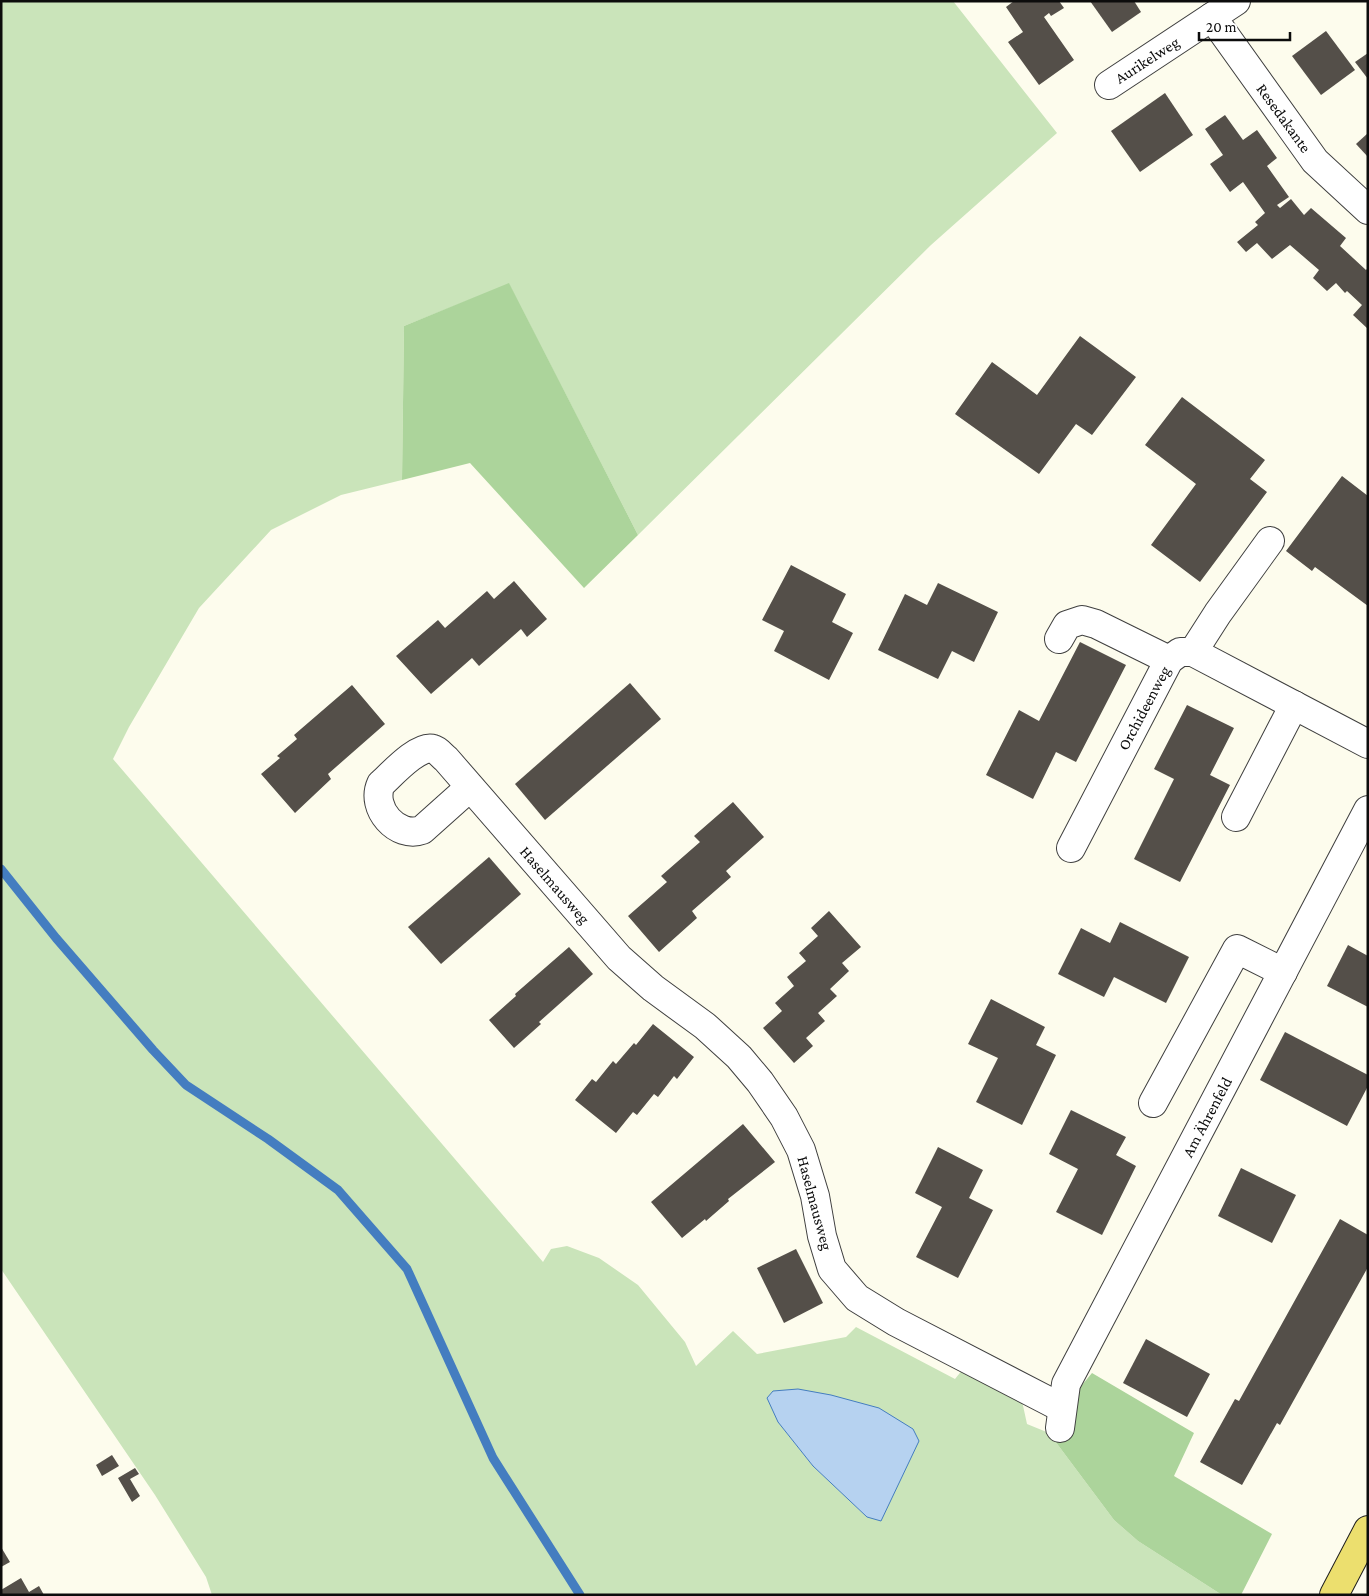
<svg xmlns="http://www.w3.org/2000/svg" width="1369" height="1596" font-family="'Crimson Pro',serif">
<rect width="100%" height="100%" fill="#fdfced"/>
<path fill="#cae4ba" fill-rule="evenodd" d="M 1,1 L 953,1 L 1057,133 L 931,245 L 638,535 L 509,284 L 404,326 L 402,480 L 341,495 L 271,530 L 199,608 L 129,727 L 113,759 L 543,1262 L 551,1249 L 567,1246 L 599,1258 L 638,1285 L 685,1342 L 696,1366 L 733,1331 L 757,1354 L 846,1337 L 856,1327 L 955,1379 L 963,1369 L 1022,1401 L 1027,1424 L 1049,1433 L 1114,1520 L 1138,1541 L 1222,1595 L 212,1595 L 206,1577 L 155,1495 L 1,1269 ZM 778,1422 L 867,1517 L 813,1466 Z"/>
<g fill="#acd49b">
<path d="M 509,283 L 638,535 L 584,588 L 470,463 L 402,480 L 404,326 Z"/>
<path d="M 1092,1373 L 1194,1433 L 1174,1476 L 1272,1534 L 1241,1595 L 1222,1595 L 1138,1541 L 1114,1520 L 1049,1433 L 1077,1391 Z"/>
</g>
<path fill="#b6d2f0" stroke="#447dc0" d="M 798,1389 L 831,1395 L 879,1408 L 913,1429 L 919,1441 L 881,1521 L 867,1517 L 813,1466 L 778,1422 L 767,1398 L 773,1391 Z"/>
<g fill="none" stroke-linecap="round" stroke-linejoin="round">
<path stroke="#447dc0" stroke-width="9" d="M 1,869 L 56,938 L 153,1050 L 186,1085 L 268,1139 L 338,1190 L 407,1269 L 493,1458 L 580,1595"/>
</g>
<g fill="#544f49">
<path d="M 1014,1 L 1059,1 L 1064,8 L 1051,16 L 1049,13 L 1044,17 L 1074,60 L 1039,85 L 1008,42 L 1023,32 L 1006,7 Z"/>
<path d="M 1090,1 L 1134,1 L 1141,12 L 1112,32 Z"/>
<path d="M 1326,31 L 1355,70 L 1321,95 L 1292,56 Z"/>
<path d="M 1368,53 L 1368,79 L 1355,62 Z"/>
<path d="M 1165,93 L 1193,135 L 1140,172 L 1111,131 Z"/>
<path d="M 1225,115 L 1243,140 L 1257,130 L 1277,158 L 1267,166 L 1289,197 L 1277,205 L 1280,208 L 1291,199 L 1304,215 L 1311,208 L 1346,238 L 1340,246 L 1366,270 L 1368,268 L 1368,329 L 1353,315 L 1362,305 L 1347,291 L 1345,293 L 1336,283 L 1327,291 L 1313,278 L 1319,270 L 1290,245 L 1272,259 L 1257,243 L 1246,252 L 1237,242 L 1258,225 L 1255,222 L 1265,213 L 1243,182 L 1230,192 L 1210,164 L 1223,155 L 1205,129 Z"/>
<path d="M 1368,133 L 1368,157 L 1356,144 Z"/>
<path d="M 1080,336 L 1136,377 L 1092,435 L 1076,424 L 1039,474 L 955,414 L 992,362 L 1037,395 Z"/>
<path d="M 1182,397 L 1265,460 L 1250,479 L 1267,492 L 1200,582 L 1151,545 L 1196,484 L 1145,445 Z"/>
<path d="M 1342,476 L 1368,496 L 1368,606 L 1315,567 L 1312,571 L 1286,551 Z"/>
<path d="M 791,565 L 846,594 L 832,622 L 853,633 L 829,680 L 774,651 L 784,631 L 762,620 Z"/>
<path d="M 514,581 L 547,619 L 527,637 L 521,629 L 479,666 L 472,658 L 431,694 L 396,656 L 438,620 L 445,628 L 487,591 L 494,599 Z"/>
<path d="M 938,583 L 998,612 L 974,662 L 952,651 L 938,679 L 878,650 L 905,594 L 927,605 Z"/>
<path d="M 1080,642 L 1126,665 L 1076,762 L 1056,752 L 1033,799 L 986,775 L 1019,710 L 1039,721 Z"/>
<path d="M 630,683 L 661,719 L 545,820 L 515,784 Z"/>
<path d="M 352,685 L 385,724 L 328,774 L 331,779 L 295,813 L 261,774 L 280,758 L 277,756 L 297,739 L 294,735 Z"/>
<path d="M 1187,705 L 1234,728 L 1210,775 L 1230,785 L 1180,882 L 1134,859 L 1174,779 L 1154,769 Z"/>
<path d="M 733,802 L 764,837 L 726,871 L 731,877 L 692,911 L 697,918 L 659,952 L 628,916 L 667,882 L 661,876 L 700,842 L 694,836 Z"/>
<path d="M 489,857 L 521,894 L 441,964 L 408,927 Z"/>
<path d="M 829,911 L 861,947 L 842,963 L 849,971 L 830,989 L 837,996 L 818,1013 L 825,1021 L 806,1038 L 813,1046 L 794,1063 L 763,1028 L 782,1011 L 775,1003 L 794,986 L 787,977 L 806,961 L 799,953 L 818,936 L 811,928 Z"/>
<path d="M 1120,922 L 1189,957 L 1166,1003 L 1114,977 L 1104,997 L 1058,974 L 1081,928 L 1110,943 Z"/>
<path d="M 1348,945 L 1368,956 L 1368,1007 L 1327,986 Z"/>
<path d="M 569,947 L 593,974 L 539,1022 L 541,1024 L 514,1048 L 489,1020 L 516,996 L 515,994 Z"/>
<path d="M 991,999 L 1045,1027 L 1036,1045 L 1056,1055 L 1022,1125 L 976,1102 L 998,1058 L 968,1044 Z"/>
<path d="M 653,1024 L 694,1057 L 677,1079 L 674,1076 L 658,1097 L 654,1094 L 637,1115 L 633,1112 L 616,1133 L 575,1100 L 592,1079 L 596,1082 L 613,1061 L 616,1064 L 634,1043 L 636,1045 Z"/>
<path d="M 1285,1032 L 1368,1075 L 1368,1086 L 1347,1126 L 1260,1080 Z"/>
<path d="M 1071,1110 L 1126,1137 L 1116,1155 L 1136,1166 L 1102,1235 L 1056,1212 L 1078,1169 L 1049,1154 Z"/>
<path d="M 743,1124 L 775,1162 L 728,1199 L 729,1201 L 706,1221 L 705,1219 L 682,1238 L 651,1202 Z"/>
<path d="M 938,1147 L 983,1170 L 969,1198 L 993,1210 L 958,1278 L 916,1257 L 942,1207 L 915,1193 Z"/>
<path d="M 1241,1168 L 1296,1195 L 1272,1243 L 1218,1216 Z"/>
<path d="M 1340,1219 L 1368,1235 L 1368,1267 L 1280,1425 L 1277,1423 L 1242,1485 L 1200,1462 L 1235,1399 L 1239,1401 Z"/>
<path d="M 796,1249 L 823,1303 L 784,1323 L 757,1268 Z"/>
<path d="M 1146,1339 L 1210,1374 L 1187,1417 L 1123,1383 Z"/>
<path d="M 112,1455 L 119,1466 L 102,1476 L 96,1465 Z"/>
<path d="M 135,1468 L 139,1474 L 130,1479 L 140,1496 L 132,1502 L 118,1478 Z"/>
<path d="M 1,1547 L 10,1562 L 1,1567 Z"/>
<path d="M 21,1578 L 29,1592 L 39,1586 L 44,1595 L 1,1595 L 1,1590 Z"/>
</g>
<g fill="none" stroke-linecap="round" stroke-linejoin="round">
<g stroke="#3f3f3f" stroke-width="30">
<g id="minor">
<path d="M 1212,17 L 1315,161 L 1368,210"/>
<path d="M 1109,85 L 1236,1"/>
<path d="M 1059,639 L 1067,625 L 1082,620 L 1096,624 L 1169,660"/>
<path d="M 1193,652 L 1218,613 L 1270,541"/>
<path d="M 469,788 L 422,830 C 397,839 370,808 381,784 C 391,775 419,744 433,749 C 438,750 442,756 446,759 L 619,958 L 653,988 L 705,1026 L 739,1057 L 760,1082 L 784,1117 L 801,1150 L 815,1196 L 822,1236 L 832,1269 L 857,1298 L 896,1322 L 1062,1408"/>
<path d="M 1236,817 L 1294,705"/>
<path d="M 1071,848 L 1169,660 L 1180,652 L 1193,652 L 1368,744"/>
<path d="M 1153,1103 L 1237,949 L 1283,972"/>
<path d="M 1060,1428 L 1066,1384 L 1368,810"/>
</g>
</g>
<g stroke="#1d1d1d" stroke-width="30">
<path id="major" d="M 1334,1595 L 1368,1530"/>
</g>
<use href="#minor" stroke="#fff" stroke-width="28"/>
<use href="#major" stroke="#ecdf6e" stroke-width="28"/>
</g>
<g text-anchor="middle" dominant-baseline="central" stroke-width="5" stroke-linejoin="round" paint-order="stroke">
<g font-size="16" fill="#0c0c0c" stroke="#fff">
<text transform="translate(1147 60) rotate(-33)">Aurikelweg</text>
<text transform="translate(1284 118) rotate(54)">Resedakante</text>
<text transform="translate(1144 708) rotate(-62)">Orchideenweg</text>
<text transform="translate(555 885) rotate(49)">Haselmausweg</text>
<text transform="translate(1207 1117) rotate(-62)">Am Ährenfeld</text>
<text transform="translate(815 1203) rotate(75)">Haselmausweg</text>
</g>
</g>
<rect width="1369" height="1596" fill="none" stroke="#0c0c0c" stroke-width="5"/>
<path d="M1199 32v8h91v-8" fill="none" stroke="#0c0c0c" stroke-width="2.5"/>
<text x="1206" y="32" font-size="15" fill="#0c0c0c" stroke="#ffffff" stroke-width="4" paint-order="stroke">20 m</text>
</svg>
